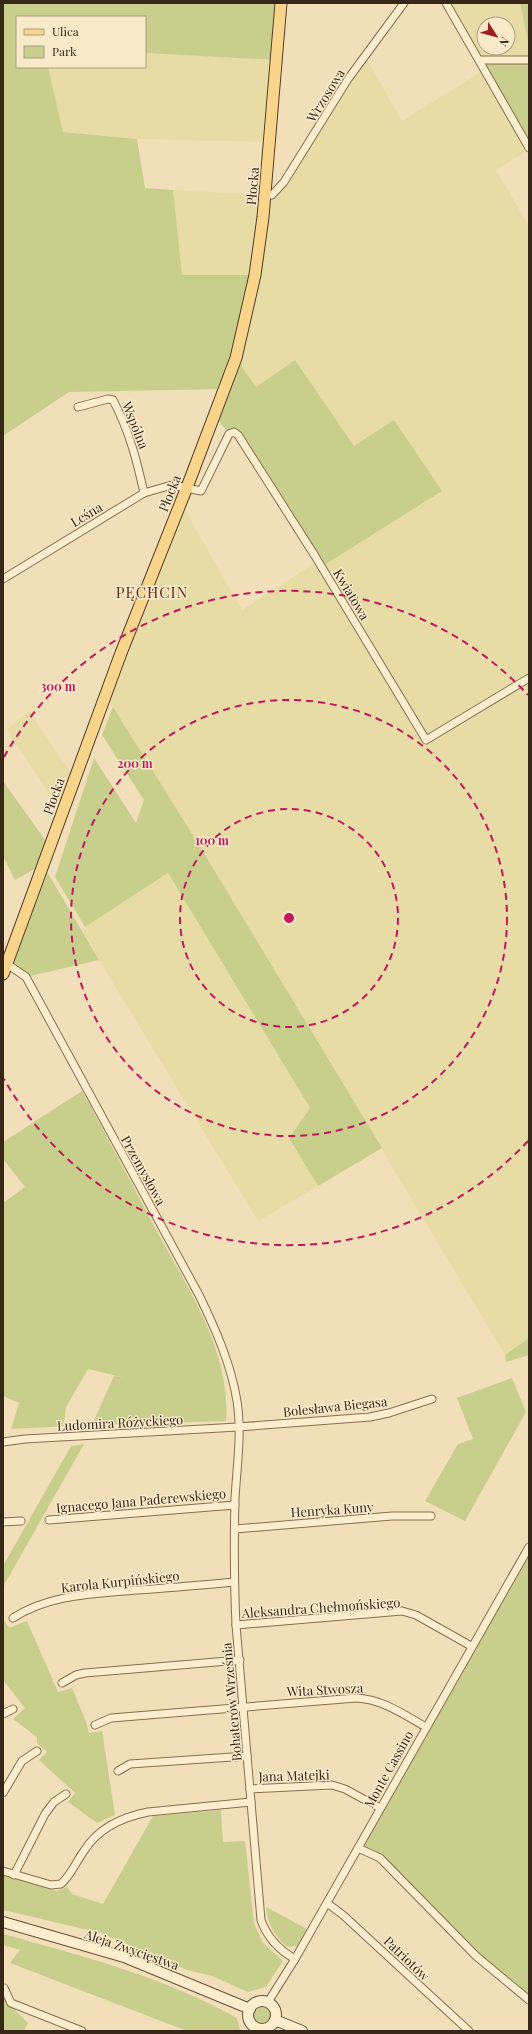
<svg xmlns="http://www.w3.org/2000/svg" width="532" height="2034" font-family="'Playfair Display',serif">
<rect width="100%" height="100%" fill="#f1dfb9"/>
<g fill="#e7dca6" fill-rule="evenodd">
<path d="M 446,3 L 520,3 L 529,46 L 529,60 L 479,60 ZM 484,24 L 508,24 L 508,48 L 484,48 Z"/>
<path d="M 145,53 L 276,60 L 269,142 L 137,139 L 62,132 L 48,67 L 145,67 Z"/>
<path d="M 365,56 L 402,121 L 484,70 L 529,150 L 496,170 L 529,226 L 529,1338 L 505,1355 L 202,850 L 105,695 L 181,503 L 242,610 L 318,561 L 354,446 L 295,360 L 256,387 L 181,275 L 173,190 L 272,195 Z"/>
<path d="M 29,711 L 75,779 L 62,814 L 7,729 Z"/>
<path d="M 168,873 L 310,1108 L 290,1138 L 318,1186 L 258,1221 L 99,960 L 82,929 Z"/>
</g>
<g fill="#c8cf8d">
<path d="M 3,3 L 281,3 L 276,60 L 145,53 L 145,17 L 17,17 L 17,67 L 48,67 L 63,132 L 137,139 L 145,188 L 173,190 L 182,275 L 255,275 L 236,358 L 256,387 L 295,360 L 354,446 L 394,420 L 442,491 L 321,567 L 238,435 L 229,434 L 214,415 L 223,389 L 69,392 L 3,436 Z"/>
<path d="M 520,3 L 529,3 L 529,46 Z"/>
<path d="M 479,60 L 529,60 L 529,148 Z"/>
<path d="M 113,707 L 202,850 L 382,1148 L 318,1186 L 289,1138 L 310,1108 L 168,873 L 85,927 L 55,877 L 94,758 L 136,823 L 144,800 L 102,735 Z"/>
<path d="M 3,781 L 50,847 L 43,865 L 99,960 L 26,977 L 7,964 L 42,865 L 15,880 L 3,856 Z"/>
<path d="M 82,1091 C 107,1137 132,1183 156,1230 C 188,1288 231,1352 226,1421 L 92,1425 L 114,1376 L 125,1378 L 88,1369 L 66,1407 L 64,1422 L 69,1426 L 11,1429 L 19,1403 L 3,1396 L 3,1203 L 25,1187 L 3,1159 L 3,1142 Z"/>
<path d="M 529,1338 L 529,1355 L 506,1362 L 505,1355 Z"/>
<path d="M 512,1378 L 526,1412 L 465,1521 L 425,1501 L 458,1444 L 473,1439 L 457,1398 Z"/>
<path d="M 84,1444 L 3,1587 L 3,1566 L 71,1446 Z"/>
<path d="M 529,1547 L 529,2000 L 476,1956 L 380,1858 L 358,1848 Z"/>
<path d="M 3,1618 L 9,1628 L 27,1621 L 58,1692 L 72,1688 L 85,1719 L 89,1733 L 102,1731 L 115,1815 L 97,1823 L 68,1802 L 75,1793 L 39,1760 L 47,1752 L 37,1743 L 37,1737 L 13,1719 L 25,1708 L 3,1680 Z"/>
<path d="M 221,1810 L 223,1842 L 245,1841 L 254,1923 L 263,1943 L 283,1961 L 266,1987 L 248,1992 L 212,1976 L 187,1970 L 101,1933 L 3,1910 L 3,1875 L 56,1891 L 67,1887 L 72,1894 L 103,1904 L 153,1816 Z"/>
<path d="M 266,1907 L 307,1929 L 297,1946 L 287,1947 C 274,1935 268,1925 266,1907 Z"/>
<path d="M 3,1934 C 83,1956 164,1977 237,2018 L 240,2031 L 187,2031 L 10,1963 L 20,1950 L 3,1945 Z"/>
<path d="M 3,1998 L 28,2023 L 24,2031 L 3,2031 Z"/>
<circle cx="262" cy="2015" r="9"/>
</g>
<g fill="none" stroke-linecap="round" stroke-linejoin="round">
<g stroke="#886e52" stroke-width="9">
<g id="street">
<path d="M 446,3 L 529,148"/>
<path d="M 479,60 L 529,60"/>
<path d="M 265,195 L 272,195 L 284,182 L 348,79 L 404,3"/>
<path d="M 78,407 L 108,399 L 113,400 C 129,430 137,461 144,493"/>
<path d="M 3,579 L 144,493 L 172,485 L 201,491 L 229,434 L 234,432 L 238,435 L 315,556 L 426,740 L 529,678"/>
<path d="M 7,964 L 26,977 L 199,1295 C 215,1328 231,1364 237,1401 C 242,1432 237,1466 235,1498 C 234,1540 234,1583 236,1625 L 261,1920 C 267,1937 279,1950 295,1959"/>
<path d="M 3,1442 L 25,1439 L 238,1427 L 370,1417 L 389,1413 L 432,1399"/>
<path d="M 49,1520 L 235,1505"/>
<path d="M 3,1522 L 21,1521"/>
<path d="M 235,1529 L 392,1516 L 431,1516"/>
<path d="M 13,1618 C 50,1594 94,1594 137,1590 C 169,1588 202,1585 234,1582"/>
<path d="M 236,1625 L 402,1611 L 416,1615 L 471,1646"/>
<path d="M 62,1683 L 76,1675 L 85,1673 L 240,1660"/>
<path d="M 3,1714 L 13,1709"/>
<path d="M 95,1725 L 111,1718 L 356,1698 C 382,1699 403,1714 426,1727"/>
<path d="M 118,1771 L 130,1764 L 247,1756"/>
<path d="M 250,1789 L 332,1785 L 345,1789 L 380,1808"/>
<path d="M 3,1793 L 22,1761 L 37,1751"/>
<path d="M 358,1848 L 380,1858 L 476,1956 L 529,2000"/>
<path d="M 3,1871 L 51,1885 L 61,1884 C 71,1875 76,1862 84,1851 C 98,1828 123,1817 148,1812 L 251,1802"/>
<path d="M 14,1875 L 45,1814 L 54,1802 L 66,1794"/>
<path d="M 327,1903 L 343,1915 L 469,2031"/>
<path d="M 4,1988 L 11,2003 L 82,2031"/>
<path d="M 268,2002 L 295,1959 L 529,1547"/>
<path d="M 253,2031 L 255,2027"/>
</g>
</g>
<g stroke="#6a4f36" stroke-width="12">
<g id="secondary">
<path d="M 3,1922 L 124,1957 L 250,2009"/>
<circle cx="262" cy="2015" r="14"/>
<path d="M 275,2020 L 302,2031"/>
</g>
</g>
<g stroke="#553c28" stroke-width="13">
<path id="primary" d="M 3,974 L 121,653 L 189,482 L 236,358 L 255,275 L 263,217 L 281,3"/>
</g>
<use href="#street" stroke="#fcedcc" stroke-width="7"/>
<use href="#secondary" stroke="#fcedcc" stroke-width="10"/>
<use href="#primary" stroke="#f9d58b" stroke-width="11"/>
</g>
<g fill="none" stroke="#c2185b" stroke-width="2" stroke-dasharray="7 5">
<circle cx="289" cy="918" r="109"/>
<circle cx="289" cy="918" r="218"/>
<path d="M528 1141A327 327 0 0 1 4 1079M4 757A327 327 0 0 1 528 695"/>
</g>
<g text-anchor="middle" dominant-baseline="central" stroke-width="3" stroke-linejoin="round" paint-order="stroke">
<g font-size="13" fill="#362719" stroke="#f8eac9">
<text transform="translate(325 95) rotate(-58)">Wrzosowa</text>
<text transform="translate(252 186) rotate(-85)">Płocka</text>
<text transform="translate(136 425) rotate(68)">Wspólna</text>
<text transform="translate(169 493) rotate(-68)">Płocka</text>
<text transform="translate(86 514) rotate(-31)">Leśna</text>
<text transform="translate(352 594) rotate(59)">Kwiatowa</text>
<text transform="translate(53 796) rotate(-70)">Płocka</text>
<text transform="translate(144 1170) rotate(61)">Przemysłowa</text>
<text transform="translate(335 1406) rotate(-6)">Bolesława Biegasa</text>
<text transform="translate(120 1422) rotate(-3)">Ludomira Różyckiego</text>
<text transform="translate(141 1500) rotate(-5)">Ignacego Jana Paderewskiego</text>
<text transform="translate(332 1509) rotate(-4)">Henryka Kuny</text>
<text transform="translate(120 1581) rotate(-6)">Karola Kurpińskiego</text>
<text transform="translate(321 1607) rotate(-4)">Aleksandra Chełmońskiego</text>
<text transform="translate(325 1689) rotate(-3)">Wita Stwosza</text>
<text transform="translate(231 1702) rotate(-95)">Bohaterów Września</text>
<text transform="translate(388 1769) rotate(-61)">Monte Cassino</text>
<text transform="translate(294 1775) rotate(-2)">Jana Matejki</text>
<text transform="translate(132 1949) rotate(19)">Aleja Zwycięstwa</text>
<text transform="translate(407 1958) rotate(44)">Patriotów</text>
</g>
<g font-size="15" letter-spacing="1" fill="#662515" stroke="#f8eac9">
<text x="152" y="592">PĘCHCIN</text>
</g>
</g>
<circle cx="289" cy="918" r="6" fill="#c2185b" stroke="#f8eac9" stroke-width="2"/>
<g font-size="12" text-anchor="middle" font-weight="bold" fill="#c2185b" stroke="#f8eac9" stroke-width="3" stroke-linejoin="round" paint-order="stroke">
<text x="58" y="691">300 m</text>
<text x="135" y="768">200 m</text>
<text x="212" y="845">100 m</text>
</g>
<rect width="532" height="2034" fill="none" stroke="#362719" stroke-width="8"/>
<rect x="16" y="16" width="130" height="52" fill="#f8eac9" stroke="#aa9c83"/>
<rect x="24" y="29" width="20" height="6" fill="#f9d58b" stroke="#aa9c83"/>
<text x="52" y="36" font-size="12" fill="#362719">Ulica</text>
<rect x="24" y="46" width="20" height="12" fill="#c8cf8d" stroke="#aa9c83"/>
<text x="52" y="56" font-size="12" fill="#362719">Park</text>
<g transform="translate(496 36) rotate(126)"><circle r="19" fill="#f8eac9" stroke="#aa9c83"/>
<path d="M0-3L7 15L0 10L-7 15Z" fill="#9c1e21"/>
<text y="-6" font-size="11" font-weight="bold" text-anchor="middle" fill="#362719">N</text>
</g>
</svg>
